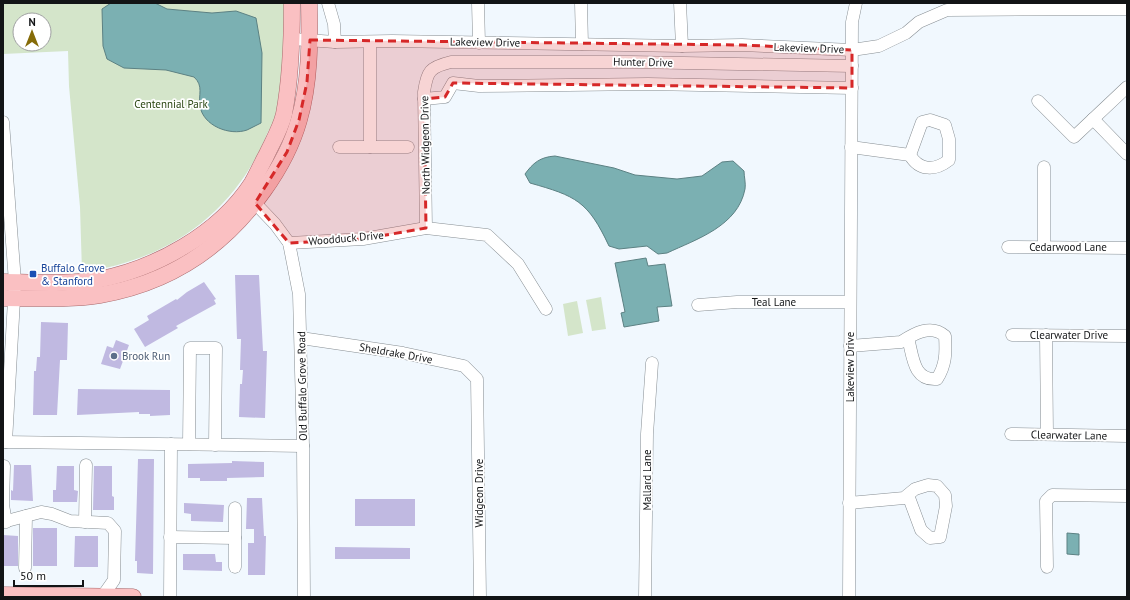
<svg xmlns="http://www.w3.org/2000/svg" width="1130" height="600" font-family="'PT Sans',sans-serif">
<rect width="100%" height="100%" fill="#f1f8fe"/>
<g fill="#d4e5ca" fill-rule="evenodd">
<path d="M 3,3 L 284,3 C 286,32 286,81 278,109 C 276,118 271,126 267,134 C 234,214 166,261 82,272 L 80,207 L 69,86 L 68,51 L 3,54 ZM 20,20 L 44,20 L 44,44 L 20,44 Z"/>
<path d="M 601,297 L 606,329 L 592,331 L 586,300 Z"/>
<path d="M 577,301 L 583,333 L 568,336 L 563,304 Z"/>
</g>
<g fill="#7bb0b2" stroke="#5c8183">
<path d="M 111,3 L 155,3 L 167,9 L 212,13 L 236,11 L 256,18 L 262,53 L 261,123 C 256,125 252,128 247,130 C 230,136 203,126 200,106 C 198,95 204,86 194,77 L 166,70 L 124,68 L 107,59 L 103,46 L 102,9 Z"/>
<path d="M 555,156 L 614,168 L 635,175 L 677,179 L 702,176 L 722,162 L 733,161 L 744,171 C 744,176 746,184 745,189 C 738,226 697,239 667,253 L 658,254 L 647,246 L 619,249 L 609,246 C 588,201 576,196 530,183 L 525,174 C 533,163 540,157 555,156 Z"/>
<path d="M 646,258 L 648,266 L 665,264 L 672,306 L 657,307 L 659,321 L 624,327 L 621,313 L 625,312 L 615,263 Z"/>
<path d="M 1067,533 L 1079,534 L 1079,555 L 1067,554 Z"/>
</g>
<g fill="#c0b9e1">
<path d="M 235,275 L 259,275 L 263,351 L 267,351 L 265,418 L 239,417 L 240,384 L 242,384 L 243,370 L 240,370 L 241,339 L 237,339 Z"/>
<path d="M 204,282 L 216,299 L 214,300 L 216,304 L 176,326 L 178,328 L 145,347 L 134,329 L 149,320 L 147,316 L 176,299 L 177,300 L 187,292 Z"/>
<path d="M 41,322 L 68,323 L 67,360 L 60,360 L 57,415 L 33,415 L 34,371 L 36,371 L 37,357 L 40,357 Z"/>
<path d="M 116,340 L 129,345 L 120,369 L 101,364 L 107,346 L 113,348 Z"/>
<path d="M 78,389 L 170,390 L 170,415 L 150,416 L 150,414 L 139,414 L 139,412 L 77,415 Z"/>
<path d="M 138,459 L 154,459 L 153,574 L 137,573 L 137,561 L 135,561 Z"/>
<path d="M 232,461 L 264,462 L 264,477 L 227,478 L 227,481 L 200,481 L 200,478 L 188,478 L 188,464 L 232,463 Z"/>
<path d="M 14,465 L 31,465 L 33,501 L 11,500 L 11,490 L 13,491 Z"/>
<path d="M 57,466 L 74,466 L 74,490 L 78,491 L 77,502 L 53,502 L 53,490 L 56,490 Z"/>
<path d="M 94,466 L 112,466 L 112,496 L 114,497 L 114,510 L 93,510 Z"/>
<path d="M 247,498 L 262,498 L 264,536 L 266,536 L 265,575 L 248,575 L 248,543 L 254,543 L 254,529 L 246,529 Z"/>
<rect x="355" y="499" width="60" height="27"/>
<path d="M 184,503 L 224,505 L 223,522 L 191,521 L 191,514 L 184,513 Z"/>
<rect x="33" y="528" width="24" height="38"/>
<path d="M 3,535 L 18,536 L 18,566 L 3,566 Z"/>
<path d="M 75,536 L 98,536 L 98,567 L 74,567 Z"/>
<path d="M 335,547 L 410,548 L 410,559 L 335,559 Z"/>
<path d="M 183,554 L 215,554 L 216,562 L 222,562 L 222,571 L 183,570 Z"/>
</g>
<g fill="none" stroke-linecap="round" stroke-linejoin="round">
<g stroke="#878e93" stroke-width="13">
<g id="minor">
<path d="M 328,3 L 334,24 L 335,42"/>
<path d="M 478,3 L 479,43"/>
<path d="M 581,3 L 582,44"/>
<path d="M 680,3 L 682,46"/>
<path d="M 292,39 L 335,42 L 392,41 L 682,46 L 742,45 L 852,50 L 879,46 L 906,33 L 919,22 L 947,10 L 1127,9"/>
<path d="M 370,42 L 370,147"/>
<path d="M 424,99 L 445,97 L 453,83 L 479,86 L 648,84 L 852,88"/>
<path d="M 1038,101 L 1074,137 L 1127,87"/>
<path d="M 1093,119 L 1127,154"/>
<path d="M 930,120 L 945,125 L 949,139 L 949,160 C 935,171 919,171 910,155 L 922,122 Z"/>
<path d="M 3,122 L 15,282 L 6,442"/>
<path d="M 339,147 L 408,147"/>
<path d="M 851,147 L 910,155"/>
<path d="M 1044,167 L 1044,247"/>
<path d="M 247,198 L 255,203 L 275,224 L 289,243 L 299,294 L 303,446 L 304,597"/>
<path d="M 426,228 L 424,92 C 427,71 430,67 451,62 L 631,62 L 852,66"/>
<path d="M 289,243 L 363,239 L 426,228 L 487,235 L 518,264 L 546,309"/>
<path d="M 1008,247 L 1127,248"/>
<path d="M 698,305 L 737,302 L 850,302"/>
<path d="M 1012,335 L 1127,336"/>
<path d="M 1046,335 L 1047,434"/>
<path d="M 301,338 L 403,353 L 464,366 L 477,379 L 480,597"/>
<path d="M 850,346 L 901,342 C 915,333 931,324 945,336 C 946,353 946,365 937,379 C 913,381 913,356 908,338"/>
<path d="M 1011,434 L 1127,436"/>
<path d="M 3,442 L 303,446"/>
<path d="M 189,444 L 190,348 L 216,348 L 215,445"/>
<path d="M 4,466 L 3,505 L 6,522"/>
<path d="M 849,503 L 904,498 L 915,489 L 928,485 L 937,486 L 945,495 L 946,506 L 940,537 L 930,538 L 921,530 L 908,495"/>
<path d="M 235,508 L 235,567"/>
<path d="M 3,522 L 41,512 L 52,514 L 70,521 L 108,523 L 115,531 L 114,580 L 102,597"/>
<path d="M 85,522 L 86,465"/>
<path d="M 170,537 L 235,538"/>
<path d="M 1047,567 L 1046,501 L 1052,495 L 1127,496"/>
<path d="M 25,568 L 26,516"/>
<path d="M 170,597 L 171,444"/>
<path d="M 645,597 L 647,434 L 652,363"/>
<path d="M 849,597 L 852,22 L 856,3"/>
</g>
</g>
<g stroke="#a7686b" stroke-width="17">
<g id="major">
<path d="M 3,282 C 33,282 67,285 97,280 C 155,269 219,234 252,183 C 257,174 261,165 266,156 C 272,143 281,128 284,114 C 291,77 292,40 292,3"/>
<path d="M 3,298 C 36,298 68,300 100,295 C 170,283 223,248 264,190 C 279,169 292,145 299,120 C 310,82 310,42 309,3"/>
<path d="M 3,595 L 133,597"/>
</g>
</g>
<use href="#minor" stroke="#fff" stroke-width="12"/>
<use href="#major" stroke="#fac0c2" stroke-width="16"/>
</g>
<path fill="#d62828" fill-opacity="0.2" stroke="#d62828" stroke-width="3" stroke-dasharray="8 5" stroke-linejoin="round" d="M 310,40 L 742,45 L 852,50 L 852,88 L 453,83 L 445,97 L 424,99 L 426,228 L 363,239 L 289,243 L 255,203 L 287,152 L 299,120 L 307,82 Z"/>
<rect fill="#1a4fb4" stroke="#fff" stroke-width="1.5" x="29" y="270" width="8" height="8" rx="2"/>
<circle fill="#5c6f8a" stroke="#fff" stroke-width="1.5" cx="114" cy="356" r="4"/>
<g text-anchor="middle" dominant-baseline="central" stroke-width="3.5" stroke-linejoin="round" paint-order="stroke">
<g font-size="11" fill="#121416" stroke="#fff">
<text transform="translate(485 42) rotate(1)">Lakeview Drive</text>
<text transform="translate(809 48) rotate(2)">Lakeview Drive</text>
<text transform="translate(643 62) rotate(1)">Hunter Drive</text>
<text transform="translate(425 145) rotate(-91)">North Widgeon Drive</text>
<text transform="translate(346 238) rotate(-5)">Woodduck Drive</text>
<text x="1068" y="247">Cedarwood Lane</text>
<text x="774" y="302">Teal Lane</text>
<text x="1069" y="335">Clearwater Drive</text>
<text transform="translate(396 353) rotate(10)">Sheldrake Drive</text>
<text transform="translate(850 367) rotate(-90)">Lakeview Drive</text>
<text transform="translate(302 386) rotate(-91)">Old Buffalo Grove Road</text>
<text transform="translate(1069 435) rotate(1)">Clearwater Lane</text>
<text transform="translate(647 480) rotate(-90)">Mallard Lane</text>
<text transform="translate(479 493) rotate(-90)">Widgeon Drive</text>
</g>
<g font-size="11" fill="#294511" stroke="#fff">
<text x="171" y="104">Centennial Park</text>
</g>
<g font-size="11" fill="#164399" stroke="#fff" text-anchor="start">
<text x="41" y="268">Buffalo Grove<tspan x="41" dy="13">&amp; Stanford</tspan></text>
</g>
<g font-size="11" fill="#4e5e75" stroke="#fff" text-anchor="start">
<text x="122" y="356">Brook Run</text>
</g>
</g>
<rect width="1130" height="600" fill="none" stroke="#121416" stroke-width="8"/>
<g transform="translate(32 32)"><circle r="19" fill="#ffffff" stroke="#a0a1a2"/>
<path d="M0-3L7 15L0 10L-7 15Z" fill="#856b08"/>
<text y="-6" font-size="11" font-weight="bold" text-anchor="middle" fill="#121416">N</text>
</g>
<path d="M14 580v6h69v-6" fill="none" stroke="#121416" stroke-width="2"/>
<text x="20" y="580" font-size="12" fill="#121416" stroke="#ffffff" stroke-width="3" paint-order="stroke">50 m</text>
</svg>
